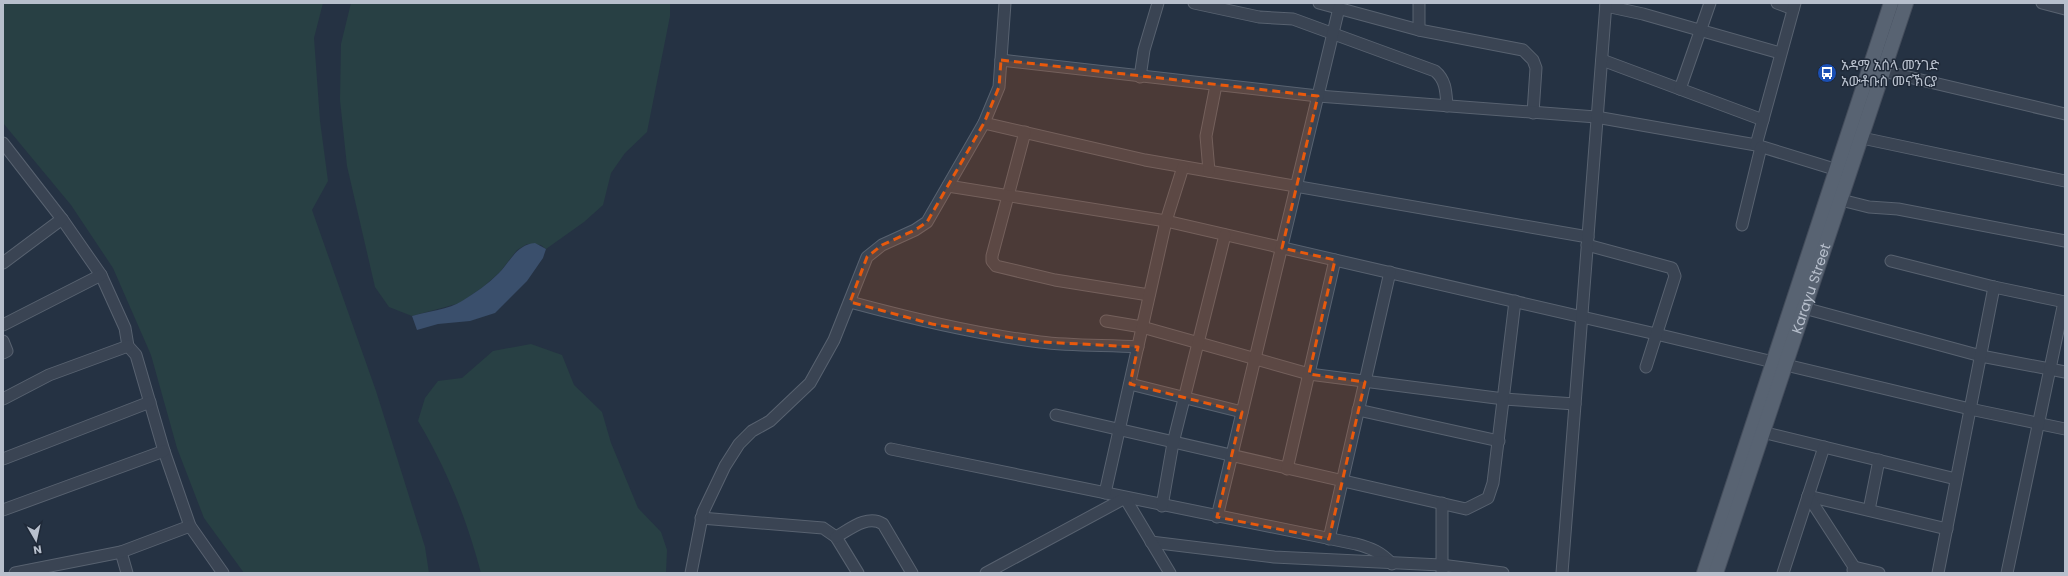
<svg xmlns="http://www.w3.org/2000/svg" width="2068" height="576" font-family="Poppins,'Noto Sans Ethiopic',sans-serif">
<rect width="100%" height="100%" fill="#253243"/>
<g fill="#284044">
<path d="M 3,3 L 323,3 L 314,38 L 320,121 L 328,181 L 312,210 L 376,391 L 425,547 L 429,573 L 244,573 L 204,518 L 177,448 L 151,355 L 113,268 L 71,205 L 3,123 Z"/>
<path d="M 351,3 L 670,3 L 670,16 L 647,132 L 625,153 L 611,173 L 603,205 L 584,222 L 546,249 L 541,245 L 527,244 L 517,250 L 500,272 L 483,287 L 460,303 L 412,316 L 389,307 L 375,287 L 347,166 L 340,100 L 341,44 Z"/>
<path d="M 531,344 L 562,355 L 574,385 L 602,412 L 611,443 L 638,508 L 661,532 L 667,550 L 666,573 L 481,573 C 467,520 447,469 418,421 L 425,398 L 438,381 L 462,378 L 493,351 Z"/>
</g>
<path fill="#3a4f6c" d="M 535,243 L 546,249 L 543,258 L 527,281 L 495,313 L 470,321 L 438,324 L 417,330 L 412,316 C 426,312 450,309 462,301 C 475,293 488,284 499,273 C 511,261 516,245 535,243 Z"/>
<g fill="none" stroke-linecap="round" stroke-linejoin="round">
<g stroke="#586270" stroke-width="13">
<g id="minor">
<path d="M 1194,3 L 1259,17 L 1293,19 L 1435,71 C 1446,80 1446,92 1447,106"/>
<path d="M 1319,3 L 1419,30 L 1523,50 L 1533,60 L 1536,68 L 1533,113"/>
<path d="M 1419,3 L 1419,30"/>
<path d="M 1777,3 L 1793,9"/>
<path d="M 2042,3 L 2065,9"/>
<path d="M 1606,6 L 1643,14 L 1780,53"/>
<path d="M 1001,60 L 1318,96 L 1596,117 L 1756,145 L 1844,172"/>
<path d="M 1602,60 L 1763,120"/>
<path d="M 1883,71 L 2065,114"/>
<path d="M 1140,77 L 1144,50 L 1158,3"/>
<path d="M 1680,89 L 1710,3"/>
<path d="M 984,123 L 1145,160 L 1588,237"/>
<path d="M 1025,132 L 992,256 L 992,261 L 996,266 L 1055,280 L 1149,295"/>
<path d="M 1862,138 L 2065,181"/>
<path d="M 3,143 L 62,219 L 101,275 L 125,328 L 128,346 L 136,355 L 164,451 L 190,526 L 223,573"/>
<path d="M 1756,145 L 1795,3"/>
<path d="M 1209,171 L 1206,136 L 1216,85"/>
<path d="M 948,186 L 1166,221 L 1656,334 L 1970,409 L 2065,429"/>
<path d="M 1841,200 L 1869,207 L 1898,209 L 2065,241"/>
<path d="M 1742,225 L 1761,147"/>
<path d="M 1587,245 L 1672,268 L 1675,276 L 1646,367"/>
<path d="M 1891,261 L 1994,287 L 2065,302"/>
<path d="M 3,263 L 62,219"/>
<path d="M 850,302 C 913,319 975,334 1040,342 C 1072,346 1106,345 1138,347"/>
<path d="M 1804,308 L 1981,356 L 2065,372"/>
<path d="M 1106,321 L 1142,327 L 1309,374 L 1504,399 L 1575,404"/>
<path d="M 3,325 L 101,275"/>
<path d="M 3,341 L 7,351 L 3,353"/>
<path d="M 1130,384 L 1242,412"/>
<path d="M 3,399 L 49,375 L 128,346"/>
<path d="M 1358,410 L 1499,441"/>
<path d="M 1056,415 L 1466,509 L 1488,498 L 1493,483 L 1515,301"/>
<path d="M 1762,432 L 1956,479"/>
<path d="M 891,449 L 1356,544 C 1371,548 1381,552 1392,564"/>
<path d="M 3,459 L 150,402"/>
<path d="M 1287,469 L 1335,260"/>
<path d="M 1105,493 L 1166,221 L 1183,167"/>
<path d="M 1808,496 L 1947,529"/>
<path d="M 1808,496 L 1858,573"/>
<path d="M 1442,503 L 1442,573"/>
<path d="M 1162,506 L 1173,443 L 1225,235"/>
<path d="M 3,510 L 164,451"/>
<path d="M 1869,510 L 1879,460"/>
<path d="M 1217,517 L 1339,8"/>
<path d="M 701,518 L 823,528 L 836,537 L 858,573"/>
<path d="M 836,537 C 850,529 868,514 883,524 L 912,573"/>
<path d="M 1329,539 L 1390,272"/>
<path d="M 1151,542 L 1274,557 L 1441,565 L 1503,573"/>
<path d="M 121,552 L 127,573"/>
<path d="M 1853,570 L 1854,567 L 1879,573"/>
<path d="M 15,573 L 121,552 L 190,526"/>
<path d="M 691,573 L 703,512 L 725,466 L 739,444 L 752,431 L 770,421 L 810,383 L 834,340 L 867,257 L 882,245 L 915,230 L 927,222 L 984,123 L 999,87 L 1005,3"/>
<path d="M 986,573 L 1125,498 L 1170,573"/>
<path d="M 1562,573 L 1606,3"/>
<path d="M 1783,573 L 1824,447"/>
<path d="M 1938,573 L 1994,287"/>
<path d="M 2007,573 L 2064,302"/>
</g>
</g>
<g stroke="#444d5c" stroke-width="16">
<g id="major">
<path d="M 1704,573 L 1891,3"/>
<path id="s1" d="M 1716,573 C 1778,383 1844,194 1906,3"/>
</g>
</g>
<use href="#minor" stroke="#3a4453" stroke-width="11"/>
<use href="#major" stroke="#586372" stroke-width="14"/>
</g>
<path fill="#e8590c" fill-opacity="0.2" stroke="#e8590c" stroke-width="3" stroke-dasharray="8 5" stroke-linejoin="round" d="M 1001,60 L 1318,96 L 1282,248 L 1335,260 L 1309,374 L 1365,382 L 1329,539 L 1217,517 L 1242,412 L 1130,384 L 1138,347 L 1042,342 L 999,336 L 932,324 L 850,302 L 867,257 L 882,245 L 915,230 L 927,222 L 984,123 L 999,87 Z"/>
<defs>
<g id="bus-disc" transform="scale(1)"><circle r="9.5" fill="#1a4fb4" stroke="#1f2938"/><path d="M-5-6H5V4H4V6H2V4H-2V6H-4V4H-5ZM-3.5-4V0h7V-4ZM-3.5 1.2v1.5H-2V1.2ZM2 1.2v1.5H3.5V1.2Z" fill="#fff"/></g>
</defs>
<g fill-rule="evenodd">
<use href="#bus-disc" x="1827" y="73"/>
</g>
<g text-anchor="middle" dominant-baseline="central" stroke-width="3" stroke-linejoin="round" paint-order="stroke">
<g font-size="14" fill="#b7bfcc" stroke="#1f2938" text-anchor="start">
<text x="1841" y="65">አዳማ አሰላ መንገድ<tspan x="1841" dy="16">አውቶቡስ መናኽርያ</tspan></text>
</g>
<g font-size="14" fill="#b7bfcc" stroke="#1f2938">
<text stroke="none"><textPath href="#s1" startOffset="300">Karayu Street</textPath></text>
</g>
</g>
<rect width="2068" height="576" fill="none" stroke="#b7bfcc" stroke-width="8"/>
<g transform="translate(36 540) rotate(171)" stroke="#1f2938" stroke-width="3" paint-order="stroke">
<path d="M0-3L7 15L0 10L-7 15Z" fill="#b7bfcc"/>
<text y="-6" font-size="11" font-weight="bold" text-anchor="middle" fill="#b7bfcc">N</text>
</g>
</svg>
